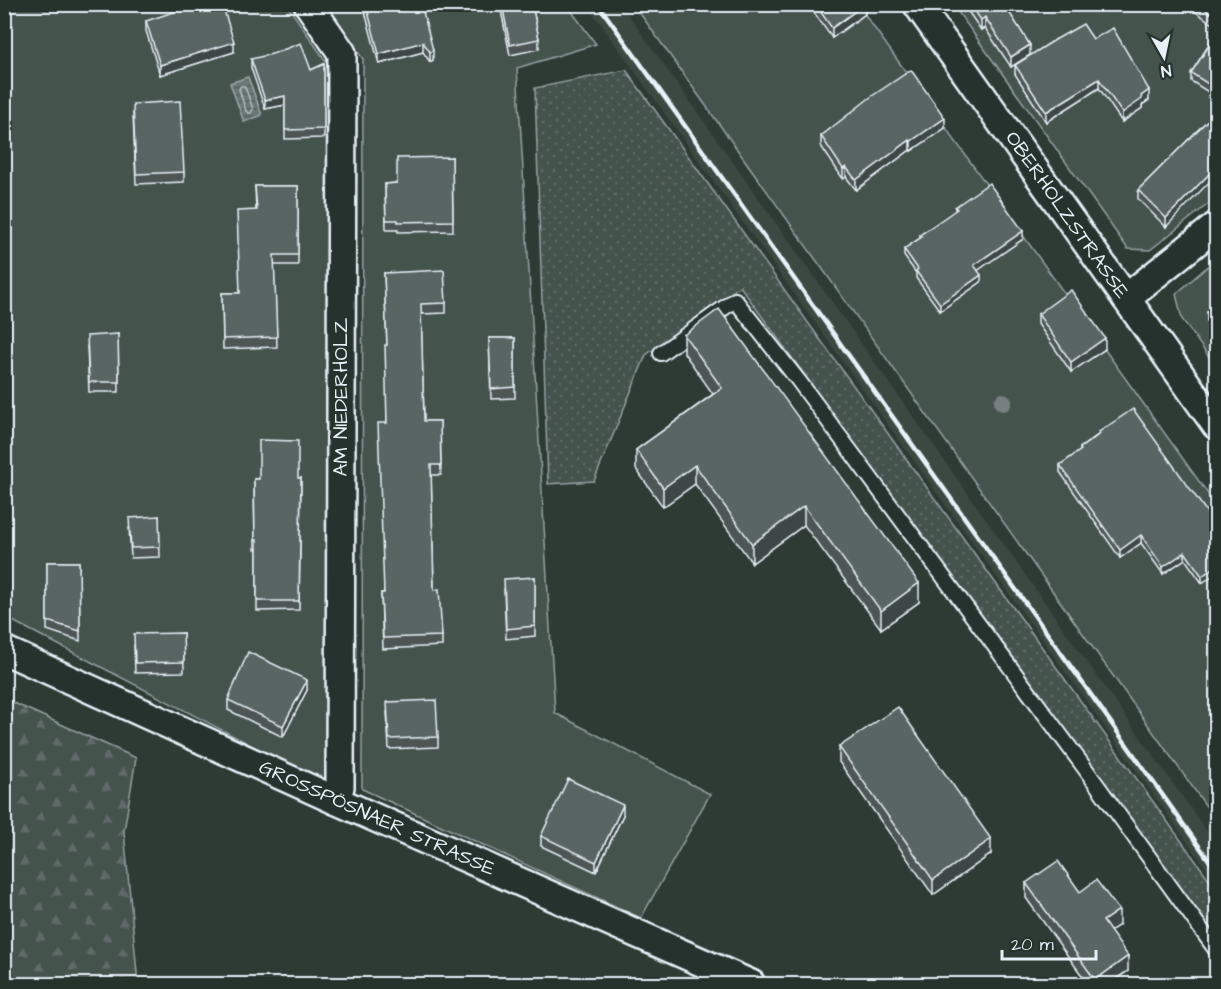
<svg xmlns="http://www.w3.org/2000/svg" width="1221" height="989" font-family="'Architects Daughter',sans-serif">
<defs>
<pattern id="grass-dots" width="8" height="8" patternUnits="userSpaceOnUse" patternTransform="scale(1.5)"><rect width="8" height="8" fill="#45524e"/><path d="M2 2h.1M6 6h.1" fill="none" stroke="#606b68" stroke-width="1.8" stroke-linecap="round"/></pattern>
<pattern id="forest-firs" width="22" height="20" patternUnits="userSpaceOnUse" patternTransform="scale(1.5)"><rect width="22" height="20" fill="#45524e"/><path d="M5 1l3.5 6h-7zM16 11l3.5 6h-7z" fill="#606b68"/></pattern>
<pattern id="water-rules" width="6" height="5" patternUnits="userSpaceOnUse" patternTransform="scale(1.5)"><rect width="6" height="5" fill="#6b7775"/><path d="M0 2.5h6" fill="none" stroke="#586060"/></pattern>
</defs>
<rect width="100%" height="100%" fill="#2e3b35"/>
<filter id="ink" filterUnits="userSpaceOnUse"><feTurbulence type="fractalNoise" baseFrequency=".0167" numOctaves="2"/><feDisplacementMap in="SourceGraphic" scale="12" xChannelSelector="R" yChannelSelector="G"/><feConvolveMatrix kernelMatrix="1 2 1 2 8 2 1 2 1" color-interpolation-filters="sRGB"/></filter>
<g filter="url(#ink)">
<path fill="#3b4843" d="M 587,5 L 621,5 L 642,34 L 1216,844 L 1216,882 Z"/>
<path fill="url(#grass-dots)" stroke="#96a2a3" stroke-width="1.5" d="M 626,70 L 1216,889 L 1216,942 L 740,286 L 646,355 L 594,481 L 548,484 L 535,88 Z"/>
<path fill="url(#forest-firs)" stroke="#96a2a3" stroke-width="1.5" d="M 5,699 L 136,758 L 124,831 L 138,984 L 5,984 Z"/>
<g fill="#45524e" stroke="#96a2a3" stroke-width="1.5">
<path d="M 4,5 L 287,5 L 330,67 L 326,784 L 5,617 Z"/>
<path d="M 325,5 L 567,5 L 596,44 L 517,68 L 555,713 L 710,794 L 641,918 L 362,789 L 363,59 Z"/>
<path d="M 634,5 L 858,5 L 1216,505 L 1216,820 Z"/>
<path d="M 953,5 L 1216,5 L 1216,198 L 1150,250 L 1128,249 Z"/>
<path d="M 1216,259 L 1216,367 L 1182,319 L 1176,294 Z"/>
</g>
<path fill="url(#water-rules)" stroke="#9da8a9" stroke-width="1.5" d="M 248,77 L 262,115 L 244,122 L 230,83 Z"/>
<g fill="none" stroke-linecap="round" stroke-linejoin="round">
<path stroke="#b6c0c4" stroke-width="1.5" d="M 241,86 L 244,86 L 245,87 L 253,109 L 251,113 L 248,113 L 246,111 L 239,89 Z"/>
<g stroke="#e8f1f8" stroke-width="18">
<path id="service" d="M 661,353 L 735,300 L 798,380 L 1084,767 L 1216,950"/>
</g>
<g stroke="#e8f1f8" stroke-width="32">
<g id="minor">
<path d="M 308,4 L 342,53 L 340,787 L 335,800"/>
<path d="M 917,4 L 1216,425"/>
<path d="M 1126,298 L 1216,226"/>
<path d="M 4,650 L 335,800 L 751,984"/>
</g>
</g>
<use href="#service" stroke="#26332d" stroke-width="14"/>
<use href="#minor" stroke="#26332d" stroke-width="27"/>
<path stroke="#e8f1f8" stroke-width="4.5" d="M 598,4 L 1216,870"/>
</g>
<circle fill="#75807f" cx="1003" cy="402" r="9"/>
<g fill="#4d5755" stroke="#e8f1f8" stroke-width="1.5">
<path d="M 365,4 L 421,4 L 433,60 L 430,62 L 423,52 L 379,64 L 365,12 Z"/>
<path d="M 501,4 L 532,4 L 539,39 L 539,49 L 510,55 L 501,11 Z"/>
<path d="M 808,4 L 865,4 L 865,14 L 832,38 Z"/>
<path d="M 963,4 L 1014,4 L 1014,7 L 1008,11 L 1030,45 L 1011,67 L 985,28 L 981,30 Z"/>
<path d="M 1186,4 L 1216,4 L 1216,26 L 1186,5 Z"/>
<path d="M 146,21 L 234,52 L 160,75 L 146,31 Z"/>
<path d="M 1216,27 L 1216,97 L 1191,81 L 1191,73 L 1212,40 L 1212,33 Z"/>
<path d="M 1093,39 L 1149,100 L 1142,105 L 1142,108 L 1122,122 L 1099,88 L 1046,122 L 1015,74 L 1015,65 Z"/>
<path d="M 251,59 L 311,70 L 324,64 L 324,138 L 285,139 L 285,105 L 265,109 L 251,68 Z"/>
<path d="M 1216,112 L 1166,227 L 1138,199 L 1138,190 Z"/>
<path d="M 133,114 L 184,172 L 184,182 L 136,184 Z"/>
<path d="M 945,128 L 911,151 L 910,150 L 856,190 L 846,177 L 843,179 L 821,146 L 821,136 Z"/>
<path d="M 452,157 L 453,231 L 398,232 L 398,230 L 386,230 L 385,184 L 397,183 Z"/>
<path d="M 255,186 L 298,186 L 298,265 L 274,265 L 277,347 L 223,349 L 222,293 L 239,293 L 256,210 Z"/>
<path d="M 955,207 L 1023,239 L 977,270 L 981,282 L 940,311 L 916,278 L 916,273 L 904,256 L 904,249 L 920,238 L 920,235 L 955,211 Z"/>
<path d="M 384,273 L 446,303 L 446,313 L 421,314 L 424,421 L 440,421 L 441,475 L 431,475 L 434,590 L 442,636 L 442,646 L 383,649 L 381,593 L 384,593 L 387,423 L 387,345 Z"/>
<path d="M 1216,305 L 1216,335 L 1207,321 L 1207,312 Z"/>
<path d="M 1038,314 L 1105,349 L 1071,372 L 1038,324 Z"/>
<path d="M 118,334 L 119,392 L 89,392 L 87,346 Z"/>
<path d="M 684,335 L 919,602 L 881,629 L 804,525 L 752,563 L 695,484 L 663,507 L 636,469 L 636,450 L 713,394 L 684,353 Z"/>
<path d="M 489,338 L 515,338 L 515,398 L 491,399 Z"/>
<path d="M 1099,432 L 1216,525 L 1202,583 L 1185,559 L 1163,574 L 1141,543 L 1120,558 L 1060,472 L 1060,465 L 1080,451 L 1080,448 L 1099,434 Z"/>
<path d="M 301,478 L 299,610 L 257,611 L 257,549 L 255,549 L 254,479 Z"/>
<path d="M 4,494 L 6,533 L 6,543 L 4,543 Z"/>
<path d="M 159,516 L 160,557 L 131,558 L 129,528 Z"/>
<path d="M 47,562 L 79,562 L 80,641 L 47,630 Z"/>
<path d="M 535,577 L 535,636 L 506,639 L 504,589 Z"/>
<path d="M 183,633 L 184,672 L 135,673 L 134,645 Z"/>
<path d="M 307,690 L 283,737 L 228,710 L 228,700 Z"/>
<path d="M 387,712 L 438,737 L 438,747 L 389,749 Z"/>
<path d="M 839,747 L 991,854 L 933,895 L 839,762 Z"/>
<path d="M 623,815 L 596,872 L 541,846 L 541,836 Z"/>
<path d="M 1026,883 L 1119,925 L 1110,931 L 1128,971 L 1108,984 L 1088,984 L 1026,898 Z"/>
</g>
<g fill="#3e4745" stroke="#e8f1f8" stroke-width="1.5">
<path d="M 865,4 L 865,14 L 832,38 L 832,28 Z"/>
<path d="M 1004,4 L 1014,4 L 1014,7 L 1004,14 Z"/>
<path d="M 985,17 L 985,28 L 981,30 L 981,20 Z"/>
<path d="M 234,42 L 234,52 L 160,75 L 160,65 Z"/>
<path d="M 423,42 L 423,52 L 379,64 L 379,54 Z"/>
<path d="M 1030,45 L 1030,55 L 1011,67 L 1011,57 Z"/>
<path d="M 433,50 L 433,60 L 430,62 L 430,52 Z"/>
<path d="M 1099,79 L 1099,88 L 1046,122 L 1046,112 Z"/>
<path d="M 1149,90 L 1149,100 L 1142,105 L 1142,108 L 1122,122 L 1122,113 L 1141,96 Z"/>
<path d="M 285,96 L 285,105 L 265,109 L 265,100 Z"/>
<path d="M 945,118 L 945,128 L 911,151 L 911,141 Z"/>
<path d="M 910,140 L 910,150 L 856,190 L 856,180 Z"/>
<path d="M 846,167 L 846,177 L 843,179 L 843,169 Z"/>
<path d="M 1216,167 L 1216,175 L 1166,227 L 1166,218 Z"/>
<path d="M 1023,231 L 1023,239 L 974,273 L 974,265 Z"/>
<path d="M 981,275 L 981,282 L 940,311 L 940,304 Z"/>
<path d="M 1105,338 L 1105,349 L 1071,372 L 1071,362 Z"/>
<path d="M 695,465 L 695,484 L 663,507 L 663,488 Z"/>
<path d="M 804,506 L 804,525 L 752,563 L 752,544 Z"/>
<path d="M 1141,535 L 1141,543 L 1120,558 L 1120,550 Z"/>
<path d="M 1185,552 L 1185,559 L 1163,574 L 1163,567 Z"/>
<path d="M 1216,566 L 1216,573 L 1202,583 L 1202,576 Z"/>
<path d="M 919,583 L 919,602 L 881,629 L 881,611 Z"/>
<path d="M 307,680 L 307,690 L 283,737 L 283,726 Z"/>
<path d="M 623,805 L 623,815 L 596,872 L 596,862 Z"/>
<path d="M 991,839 L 991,854 L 933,895 L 933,880 Z"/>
<path d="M 1119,910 L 1119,925 L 1103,936 L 1103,921 Z"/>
<path d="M 1128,956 L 1128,971 L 1108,984 L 1095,984 L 1095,980 Z"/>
</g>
<g fill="#596563" stroke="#e8f1f8" stroke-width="1.5">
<path d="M 198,4 L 222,4 L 234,42 L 160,65 L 146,21 Z"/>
<path d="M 366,4 L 421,4 L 433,50 L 430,52 L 423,42 L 379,54 Z"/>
<path d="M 502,4 L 532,4 L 539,39 L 510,45 Z"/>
<path d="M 815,4 L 865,4 L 832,28 Z"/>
<path d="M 970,4 L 1004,4 L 1030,45 L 1011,57 L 985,17 L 981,20 Z"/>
<path d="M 1198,4 L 1216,4 L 1216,17 Z"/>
<path d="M 1083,24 L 1093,39 L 1113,28 L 1149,90 L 1141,96 L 1142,99 L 1122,113 L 1099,79 L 1046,112 L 1015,65 L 1053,41 Z"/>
<path d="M 1216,27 L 1216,89 L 1191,73 L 1216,35 L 1212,33 Z"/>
<path d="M 301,43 L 311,70 L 324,64 L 324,129 L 285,130 L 285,96 L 265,100 L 251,59 L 272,54 Z"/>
<path d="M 911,70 L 945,118 L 911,141 L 910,140 L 856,180 L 846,167 L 843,169 L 821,136 L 872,96 Z"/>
<path d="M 180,101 L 184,172 L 136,174 L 133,104 Z"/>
<path d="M 1216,112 L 1216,167 L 1166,218 L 1138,190 Z"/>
<path d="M 452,157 L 453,221 L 398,222 L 398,220 L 386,220 L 385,184 L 397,183 L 397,158 Z"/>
<path d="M 989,183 L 1023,231 L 974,265 L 981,275 L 940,304 L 916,271 L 918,269 L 904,249 L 922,237 L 920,235 L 957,209 L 955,207 Z"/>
<path d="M 255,186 L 298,186 L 298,255 L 274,255 L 277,337 L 223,339 L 222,293 L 240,293 L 237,211 L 257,210 Z"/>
<path d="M 444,270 L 446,303 L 421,304 L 424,421 L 440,421 L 441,465 L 431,465 L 434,590 L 439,589 L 442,636 L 383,638 L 381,593 L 384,593 L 378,423 L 387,423 L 385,345 L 387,345 L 384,273 Z"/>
<path d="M 1071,290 L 1105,338 L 1071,362 L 1038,314 Z"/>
<path d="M 1216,305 L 1216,326 L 1207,312 Z"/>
<path d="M 719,309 L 919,583 L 881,611 L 804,506 L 752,544 L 695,465 L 663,488 L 636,450 L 722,388 L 684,335 Z"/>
<path d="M 118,334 L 119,382 L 89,382 L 87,336 Z"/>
<path d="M 489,338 L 515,338 L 515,387 L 491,389 Z"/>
<path d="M 1133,409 L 1216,525 L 1216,566 L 1202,576 L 1185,552 L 1163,567 L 1141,535 L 1120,550 L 1060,465 L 1081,450 L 1080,448 L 1100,434 L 1099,432 Z"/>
<path d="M 259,440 L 298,441 L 298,478 L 301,478 L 299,601 L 257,601 L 257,540 L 255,540 L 254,479 L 259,479 Z"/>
<path d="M 4,494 L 6,533 L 4,533 Z"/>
<path d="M 159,516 L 160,547 L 131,548 L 129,518 Z"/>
<path d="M 47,562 L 79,562 L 80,631 L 47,621 Z"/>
<path d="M 535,577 L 535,626 L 506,629 L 504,579 Z"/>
<path d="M 183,633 L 184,662 L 135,663 L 134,634 Z"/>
<path d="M 248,652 L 307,680 L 283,726 L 228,700 Z"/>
<path d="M 436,700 L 438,737 L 389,739 L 387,702 Z"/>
<path d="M 898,707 L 991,839 L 933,880 L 839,747 Z"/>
<path d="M 568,779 L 623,805 L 596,862 L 541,836 Z"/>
<path d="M 1058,861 L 1080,892 L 1096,880 L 1119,910 L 1103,921 L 1128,956 L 1095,980 L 1026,883 Z"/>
</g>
</g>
<g text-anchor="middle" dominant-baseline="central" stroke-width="6" stroke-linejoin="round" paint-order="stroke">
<g font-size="20" fill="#e8f1f8" stroke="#26332d">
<text transform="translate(1067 215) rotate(55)">OBERHOLZSTRASSE</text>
<text transform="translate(341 397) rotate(-90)">AM NIEDERHOLZ</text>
<text transform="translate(377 818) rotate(24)">GROSSPÖSNAER STRASSE</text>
</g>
</g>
<rect width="1221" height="989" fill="none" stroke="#26332d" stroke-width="24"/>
<rect x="12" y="12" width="1197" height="965" fill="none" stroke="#e8f1f8" stroke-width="2" filter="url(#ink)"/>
<g transform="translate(1164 57) rotate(171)" stroke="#26332d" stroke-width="4.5" paint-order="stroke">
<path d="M0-4.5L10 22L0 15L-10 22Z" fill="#e8f1f8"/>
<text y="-9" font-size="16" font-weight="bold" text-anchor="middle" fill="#e8f1f8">N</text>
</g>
<path d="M1002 950v9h94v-9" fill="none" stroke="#e8f1f8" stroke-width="3"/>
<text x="1011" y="950" font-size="18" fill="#e8f1f8" stroke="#26332d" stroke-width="4.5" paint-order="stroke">20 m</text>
</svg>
